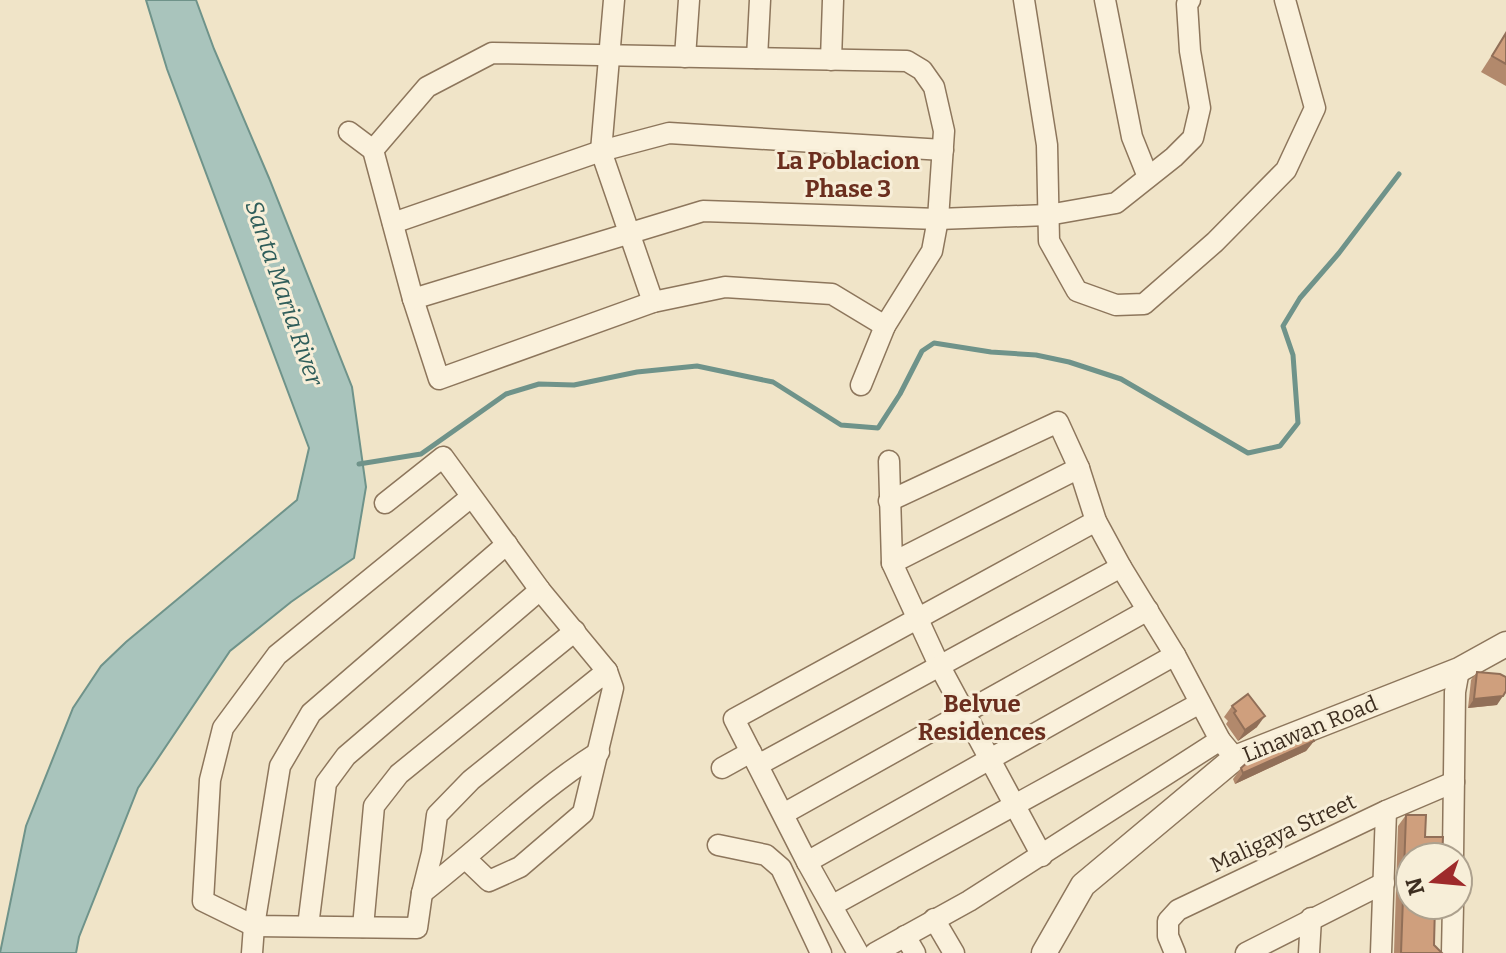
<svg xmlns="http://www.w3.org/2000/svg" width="1506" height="953" font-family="Bitter,serif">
<rect width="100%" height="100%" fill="#f0e4c8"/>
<path fill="#a9c4bc" stroke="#6f938a" stroke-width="2" d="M 146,0 L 196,0 L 214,49 L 269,178 L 352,387 L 366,487 L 354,558 L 291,602 L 230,651 L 138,788 L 79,937 L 76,953 L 0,953 L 26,826 L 73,708 L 101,666 L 126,642 L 297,500 L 309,448 L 167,69 Z"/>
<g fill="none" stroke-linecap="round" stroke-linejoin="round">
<path stroke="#6f938a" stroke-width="5" d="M 359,464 L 421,454 L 506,394 L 539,384 L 574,385 L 637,372 L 697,366 L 773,382 L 841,425 L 878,428 L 900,394 L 922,351 L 934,343 L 991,352 L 1036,355 L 1069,362 L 1121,379 L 1248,453 L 1280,446 L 1298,423 L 1293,355 L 1283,326 L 1300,298 L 1339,253 L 1399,174"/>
<g stroke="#8d765c" stroke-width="23">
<g id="minor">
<path d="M 614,0 L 601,151 L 653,302"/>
<path d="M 1024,0 L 1047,145 L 1049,241 L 1077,291 L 1116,305 L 1144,304 L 1215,242 L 1286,170 L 1315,108 L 1285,0"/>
<path d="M 1105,0 L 1132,137 L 1148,177"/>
<path d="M 685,57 L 689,0"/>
<path d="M 757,58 L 760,0"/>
<path d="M 831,60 L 833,0"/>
<path d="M 349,132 L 373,150 L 413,299 L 439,379 L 653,302 L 725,287 L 832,294 L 885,326"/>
<path d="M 373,150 L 427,87 L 492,53 L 907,61 L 922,70 L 934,87 L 944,131 L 938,219 L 932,251 L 885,326 L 861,385"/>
<path d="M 393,223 L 601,151 L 669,133 L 943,150"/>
<path d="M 413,299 L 703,211 L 938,219 L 1048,215 L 1116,203 L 1174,157 L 1193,138 L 1200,108 L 1190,51 L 1187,4 L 1190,0"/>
<path d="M 889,461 L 892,563 L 939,665 L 1042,856"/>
<path d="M 471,497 L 277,655 L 223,728 L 210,780 L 203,901 L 254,926 L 417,928 L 422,893 L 432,853 L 437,815 L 471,780 L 607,671"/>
<path d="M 889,501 L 1058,422 L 1079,468 L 1096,521 L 1121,567 L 1175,655 L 1220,740 L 1235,758"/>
<path d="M 385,503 L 443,457 L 540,590 L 607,671 L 613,688 L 583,813 L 520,867 L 489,881 L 466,859"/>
<path d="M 892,563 L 1079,468"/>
<path d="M 758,765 L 1121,567"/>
<path d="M 722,768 L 751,752"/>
<path d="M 785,813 L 1148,610"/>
<path d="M 718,845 L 766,855 L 781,868 L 821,953"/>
<path d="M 1453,857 L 1455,692 L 1459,670"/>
<path d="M 807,862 L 1175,655"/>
<path d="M 422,893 C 482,847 535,792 599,752"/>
<path d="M 833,905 L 1200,703"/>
<path d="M 934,919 L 954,953"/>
<path d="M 308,926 L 326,783 L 346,756 L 540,590"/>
<path d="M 363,927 L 374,806 L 399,774 L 575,631"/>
<path d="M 905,936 L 915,953"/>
<path d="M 252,953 L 254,926 L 280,766 L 311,713 L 507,544"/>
<path d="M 858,953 L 807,862 L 734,719 L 1096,521"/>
<path d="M 875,953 L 969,901 L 1220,740"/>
<path d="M 1175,953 L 1168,936 L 1168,921 L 1178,910 L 1386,811 L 1454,782"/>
<path d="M 1246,953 L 1384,883"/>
<path d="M 1309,953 L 1311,918"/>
<path d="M 1381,953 L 1386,811"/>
<path d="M 1452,953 L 1453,905"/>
</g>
</g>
<g stroke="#8d765c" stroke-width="27">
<path id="tertiary" d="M 1044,953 L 1083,885 L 1235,758 L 1459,670 L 1506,644"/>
</g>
<use href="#minor" stroke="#faf1dc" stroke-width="20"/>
<use href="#tertiary" stroke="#faf1dc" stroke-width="24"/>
</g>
<g fill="#b2896c">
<path d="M 1506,33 L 1506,86 L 1481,72 Z"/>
<path d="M 1477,672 L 1497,705 L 1468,708 L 1471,680 Z"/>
<path d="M 1232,706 L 1257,727 L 1238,741 L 1226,724 L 1228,721 L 1224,717 Z"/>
<path d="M 1314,741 L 1306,751 L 1235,784 L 1233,779 L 1241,768 Z"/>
<path d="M 1406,815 L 1410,905 L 1446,905 L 1440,914 L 1435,913 L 1434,945 L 1442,953 L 1394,953 L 1398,826 Z"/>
</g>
<g fill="#916f58">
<path d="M 1503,696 L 1497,705 L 1468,708 L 1474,699 Z"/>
<path d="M 1265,716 L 1257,727 L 1238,741 L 1245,730 Z"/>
<path d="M 1314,741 L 1306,751 L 1235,784 L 1243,773 Z"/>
<path d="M 1433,905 L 1446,905 L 1440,914 L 1428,913 Z"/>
</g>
<g fill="#cf9f7d" stroke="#916f58" stroke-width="2">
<path d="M 1506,33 L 1506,64 L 1492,56 Z"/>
<path d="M 1477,672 L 1500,674 L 1506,677 L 1506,691 L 1503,696 L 1474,699 Z"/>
<path d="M 1248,694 L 1265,716 L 1245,730 L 1234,713 L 1236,711 L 1232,706 Z"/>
<path d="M 1312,736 L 1314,741 L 1243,773 L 1241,768 L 1250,760 Z"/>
<path d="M 1406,815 L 1426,815 L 1425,837 L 1443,837 L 1442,857 L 1410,857 L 1410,905 L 1435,905 L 1434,945 L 1442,953 L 1401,953 Z"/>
</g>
<g text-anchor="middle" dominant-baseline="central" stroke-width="6" stroke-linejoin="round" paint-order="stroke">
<g font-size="22" fill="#3d2e20" stroke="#f7eed8">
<text transform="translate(1310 729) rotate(-22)">Linawan Road</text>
<text transform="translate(1283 833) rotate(-25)">Maligaya Street</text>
</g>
<g font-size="24" font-weight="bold" fill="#6b2e1e" stroke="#f7eed8">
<text x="848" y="161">La Poblacion<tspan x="848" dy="28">Phase 3</tspan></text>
<text x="982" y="704">Belvue<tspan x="982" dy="28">Residences</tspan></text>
</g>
<g font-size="24" font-style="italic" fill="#2f5d5a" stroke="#f7eed8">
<text transform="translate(284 293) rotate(71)">Santa Maria River</text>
</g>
</g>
<g transform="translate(1434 881) rotate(254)"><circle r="38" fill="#f7eed8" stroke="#ada18e" stroke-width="2"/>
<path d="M0-6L14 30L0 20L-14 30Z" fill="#9e2a2b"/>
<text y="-12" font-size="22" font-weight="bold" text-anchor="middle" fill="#3d2e20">N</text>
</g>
</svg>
